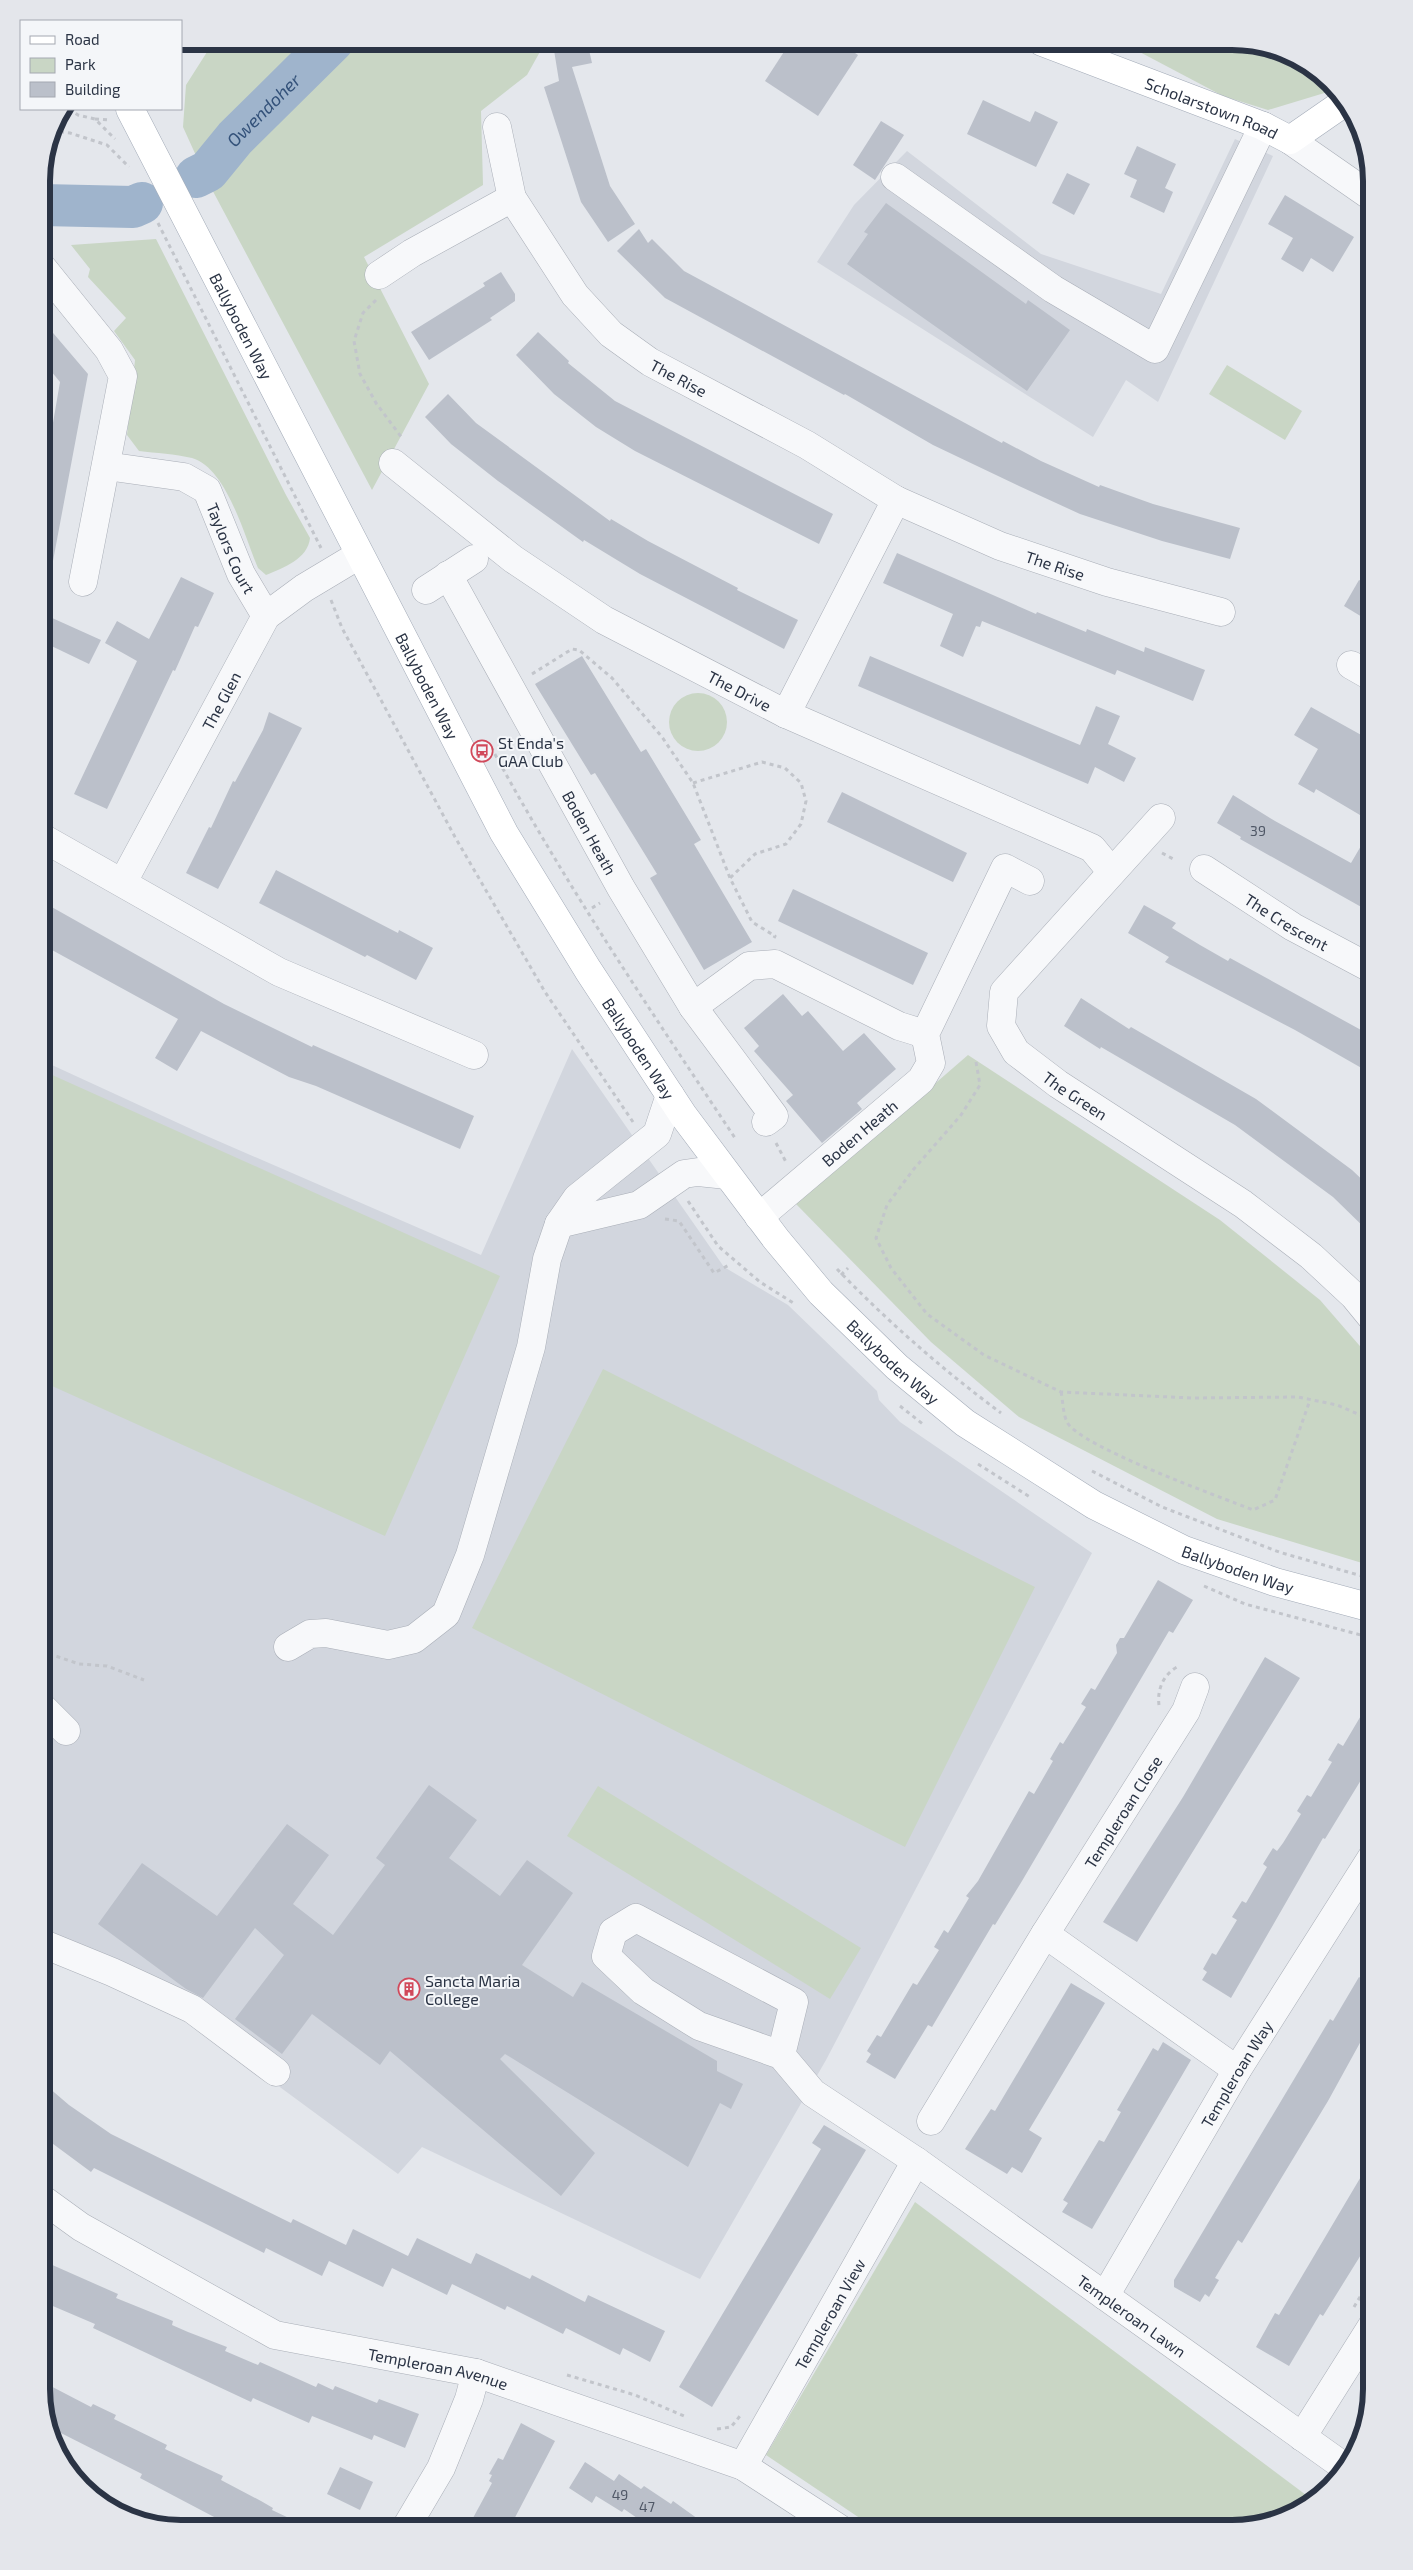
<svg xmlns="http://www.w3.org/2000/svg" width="1413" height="2570" font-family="'Exo 2',sans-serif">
<rect width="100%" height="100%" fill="#e4e7ec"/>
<g fill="#d2d6de">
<path d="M 1235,139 L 1273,156 L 1158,402 L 1126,380 L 1093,437 L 817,262 L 854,205 L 907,151 L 1041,254 L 1161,294 Z"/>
<path d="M 572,1049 L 724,1267 L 788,1305 L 877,1391 L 879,1400 L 900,1422 L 1092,1553 L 826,2060 L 700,2279 L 422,2147 L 398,2174 L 182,2015 L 41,1956 L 41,1060 L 202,1134 L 481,1255 Z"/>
</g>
<g fill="#c9d6c5">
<path d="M 214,41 L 546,41 L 527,75 L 481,111 L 483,185 L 364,257 L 429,384 L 372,490 L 208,182 L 183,127 L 186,85 Z"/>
<path d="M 1152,42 L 1241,42 L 1310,65 L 1331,91 L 1268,110 L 1223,96 L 1134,49 Z"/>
<path d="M 156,239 L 286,495 L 310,538 C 308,559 283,568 266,575 L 258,568 C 245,538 227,468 192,458 C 175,454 156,453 139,451 L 127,435 L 135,360 L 114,331 L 126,318 L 88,277 L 90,269 L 71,245 Z"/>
<path d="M 1227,365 L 1302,411 L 1285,440 L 1209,394 Z"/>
<circle cx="698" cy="722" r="29"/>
<path d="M 968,1055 L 1220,1220 L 1320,1300 L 1372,1360 L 1372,1566 L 1217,1519 L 1019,1417 L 931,1342 L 796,1204 Z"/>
<path d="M 41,1073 L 50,1074 L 500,1276 L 385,1536 L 41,1381 Z"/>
<path d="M 603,1369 L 1035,1587 L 905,1847 L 472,1628 Z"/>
<path d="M 598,1786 L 861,1948 L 830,1999 L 567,1836 Z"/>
<path d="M 915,2202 L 1310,2498 L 1286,2518 L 1232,2529 L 876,2529 L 766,2455 Z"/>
</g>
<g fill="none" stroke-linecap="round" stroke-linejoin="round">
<g stroke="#9fb4cc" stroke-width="42">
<path id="s1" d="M 196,177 L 208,171 L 235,138 L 333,41"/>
<path d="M 42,205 L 133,207 L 142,203"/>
</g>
</g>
<g fill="#bbc0ca">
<path d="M 580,41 L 587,41 L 592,63 L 572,67 L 610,186 L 635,224 L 608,242 L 581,202 L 544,87 L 559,81 L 553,44 Z"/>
<path d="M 791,41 L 837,41 L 858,55 L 818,116 L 765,81 Z"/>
<path d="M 983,100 L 1030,122 L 1035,111 L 1058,122 L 1036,167 L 967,134 Z"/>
<path d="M 881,121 L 904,135 L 875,180 L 853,165 Z"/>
<path d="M 1137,146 L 1176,164 L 1165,188 L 1173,192 L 1164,213 L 1130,197 L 1137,180 L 1124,174 Z"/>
<path d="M 1067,173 L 1090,184 L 1074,215 L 1052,203 Z"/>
<path d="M 1285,195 L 1354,237 L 1333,272 L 1311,258 L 1303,272 L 1281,259 L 1293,238 L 1268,224 Z"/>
<path d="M 886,203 L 1026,304 L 1028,300 L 1070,330 L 1027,391 L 847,264 L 868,234 L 864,232 Z"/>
<path d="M 639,229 L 648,243 L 652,239 L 684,271 L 1002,443 L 1003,441 L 1041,461 L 1099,487 L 1100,485 L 1153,504 L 1240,528 L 1230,559 L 1162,541 L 1080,514 L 1019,486 L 933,445 L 845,394 L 844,395 L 665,298 L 617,251 Z"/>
<path d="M 501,272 L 515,294 L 515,301 L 490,318 L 492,320 L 429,360 L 411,332 L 485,286 L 483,283 Z"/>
<path d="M 42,320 L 88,374 L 50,577 L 41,577 L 42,487 L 60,382 L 42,360 Z"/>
<path d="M 538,332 L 569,361 L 568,363 L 615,401 L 833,514 L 819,544 L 635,451 L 596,427 L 554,394 L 516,355 Z"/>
<path d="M 448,394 L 476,423 L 610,521 L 611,519 L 648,541 L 738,588 L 737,590 L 798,620 L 784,649 L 640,574 L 584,540 L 583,542 L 498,481 L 451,444 L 425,417 Z"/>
<path d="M 897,553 L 1036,614 L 1037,612 L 1086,632 L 1087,629 L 1144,652 L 1145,647 L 1205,670 L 1193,701 L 1117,670 L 1115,675 L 982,621 L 980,627 L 976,626 L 963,657 L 940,646 L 953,614 L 883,583 Z"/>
<path d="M 181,577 L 214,593 L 198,627 L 195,626 L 175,671 L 173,670 L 107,809 L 74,794 L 137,661 L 105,643 L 117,621 L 149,639 Z"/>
<path d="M 1359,580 L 1372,587 L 1372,623 L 1344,606 Z"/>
<path d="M 41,613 L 101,640 L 89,664 L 41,641 Z"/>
<path d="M 582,656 L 641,752 L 646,749 L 701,840 L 694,844 L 752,942 L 704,970 L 650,878 L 657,874 L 595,773 L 591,775 L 535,684 Z"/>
<path d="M 870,656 L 1080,745 L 1096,706 L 1120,716 L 1108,744 L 1136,758 L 1124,782 L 1095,767 L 1088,784 L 858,686 Z"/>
<path d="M 1311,707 L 1372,741 L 1372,795 L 1360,815 L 1316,789 L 1314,793 L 1298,784 L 1318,749 L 1294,735 Z"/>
<path d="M 269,712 L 302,728 L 218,889 L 186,873 L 209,827 L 211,828 L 233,781 L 235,782 L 263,730 Z"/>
<path d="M 842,792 L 967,853 L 953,882 L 827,822 Z"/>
<path d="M 1233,795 L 1275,821 L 1351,863 L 1372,827 L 1372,913 L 1240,839 L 1241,837 L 1217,823 Z"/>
<path d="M 276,870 L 398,933 L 399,930 L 433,948 L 416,980 L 367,955 L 365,957 L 259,903 Z"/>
<path d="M 793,889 L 928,953 L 913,985 L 778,921 Z"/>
<path d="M 41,901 L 224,1004 L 312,1047 L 313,1045 L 474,1116 L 460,1149 L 316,1086 L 289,1077 L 201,1031 L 177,1071 L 155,1058 L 178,1019 L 41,944 Z"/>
<path d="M 1144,905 L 1176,923 L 1172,928 L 1200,945 L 1228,961 L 1230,958 L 1372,1036 L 1372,1074 L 1295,1030 L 1165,962 L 1169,957 L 1128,933 Z"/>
<path d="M 783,994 L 802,1016 L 808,1011 L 843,1051 L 864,1033 L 896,1069 L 857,1103 L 862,1109 L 822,1143 L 786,1101 L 793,1095 L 754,1051 L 759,1046 L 744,1028 Z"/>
<path d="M 1081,998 L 1129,1029 L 1131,1027 L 1256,1099 L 1352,1170 L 1372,1189 L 1372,1235 L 1333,1197 L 1235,1125 L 1101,1047 L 1100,1049 L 1064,1026 Z"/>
<path d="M 1158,1580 L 1193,1600 L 1173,1633 L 1169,1631 L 1022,1881 L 995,1925 L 993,1924 L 932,2027 L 928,2025 L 895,2079 L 866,2062 L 871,2054 L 867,2051 L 877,2035 L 881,2037 L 913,1983 L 917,1985 L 939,1950 L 934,1947 L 944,1930 L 948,1933 L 969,1898 L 966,1896 L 978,1881 L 1029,1791 L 1034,1794 L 1053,1761 L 1050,1759 L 1060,1742 L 1063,1744 L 1086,1707 L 1081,1704 L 1091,1688 L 1095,1690 L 1117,1653 L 1116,1645 L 1120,1638 L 1124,1638 Z"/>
<path d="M 1265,1657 L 1300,1678 L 1137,1942 L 1103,1922 L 1183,1797 Z"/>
<path d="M 1372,1697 L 1372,1762 L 1325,1839 L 1323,1838 L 1231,1998 L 1202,1980 L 1207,1972 L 1203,1969 L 1212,1953 L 1216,1955 L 1237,1920 L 1232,1917 L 1242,1901 L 1246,1903 L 1267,1867 L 1263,1864 L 1273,1848 L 1277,1851 L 1283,1843 L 1301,1814 L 1297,1811 L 1307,1795 L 1311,1797 L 1332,1762 L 1328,1760 L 1338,1743 L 1343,1746 Z"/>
<path d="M 429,1785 L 477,1820 L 449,1858 L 500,1896 L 527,1860 L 573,1893 L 522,1965 L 573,1997 L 582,1982 L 717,2061 L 717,2071 L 743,2084 L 731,2109 L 720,2103 L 688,2167 L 505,2054 L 500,2059 L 595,2153 L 561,2196 L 390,2051 L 380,2065 L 312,2014 L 282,2054 L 235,2019 L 284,1955 L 255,1928 L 203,1998 L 186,1989 L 98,1924 L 142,1863 L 217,1916 L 287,1824 L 329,1855 L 293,1904 L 333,1935 L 385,1865 L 376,1858 Z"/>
<path d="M 1359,1977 L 1372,1985 L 1372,2021 L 1328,2101 L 1242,2243 L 1238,2240 L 1215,2278 L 1219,2280 L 1209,2297 L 1205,2294 L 1200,2302 L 1174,2287 L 1174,2280 L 1330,2019 L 1333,2021 Z"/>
<path d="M 1071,1983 L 1105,2003 L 1029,2130 L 1042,2138 L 1029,2161 L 1022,2173 L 1012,2167 L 1007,2174 L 965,2149 L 991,2109 L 995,2111 Z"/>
<path d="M 1163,2042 L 1191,2060 L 1092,2229 L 1062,2212 L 1068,2203 L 1063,2200 L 1099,2140 L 1104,2142 L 1121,2112 L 1117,2110 L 1153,2048 L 1158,2051 Z"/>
<path d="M 41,2081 L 69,2105 L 111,2134 L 291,2223 L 293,2219 L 346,2245 L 353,2229 L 408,2256 L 417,2238 L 471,2264 L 476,2253 L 530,2279 L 532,2275 L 585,2302 L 588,2295 L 665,2331 L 650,2362 L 623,2348 L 620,2355 L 566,2328 L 563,2334 L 507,2306 L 505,2310 L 452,2284 L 447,2295 L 392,2268 L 383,2287 L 329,2261 L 322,2276 L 266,2248 L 264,2253 L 94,2168 L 91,2172 L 41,2135 Z"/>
<path d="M 824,2125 L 866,2150 L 712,2407 L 679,2387 L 821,2149 L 812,2143 Z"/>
<path d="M 1372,2158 L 1372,2237 L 1323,2316 L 1320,2314 L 1289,2366 L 1256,2347 L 1275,2313 L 1279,2315 Z"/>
<path d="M 41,2260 L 118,2294 L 116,2298 L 173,2321 L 172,2325 L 188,2332 L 227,2347 L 225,2351 L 258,2365 L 260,2362 L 316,2387 L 318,2383 L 333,2390 L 335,2386 L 377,2403 L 379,2399 L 419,2414 L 405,2448 L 374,2435 L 372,2440 L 312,2416 L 309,2423 L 253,2398 L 251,2402 L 93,2328 L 95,2324 L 41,2301 Z"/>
<path d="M 41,2381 L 91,2407 L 93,2404 L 116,2415 L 114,2419 L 167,2445 L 165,2449 L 223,2476 L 221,2480 L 261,2501 L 273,2508 L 272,2510 L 310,2528 L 235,2528 L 140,2478 L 142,2474 L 49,2427 Z"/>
<path d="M 521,2423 L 555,2441 L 509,2529 L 467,2529 L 492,2483 L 489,2481 L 492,2475 L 489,2474 L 498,2458 L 503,2460 Z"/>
<path d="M 585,2462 L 614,2481 L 619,2474 L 641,2489 L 644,2486 L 671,2504 L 673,2501 L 712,2529 L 653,2529 L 624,2509 L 622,2512 L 596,2496 L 592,2503 L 569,2488 Z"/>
<path d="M 340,2467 L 373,2482 L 360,2510 L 327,2494 Z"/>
</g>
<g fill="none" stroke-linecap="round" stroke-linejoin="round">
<g stroke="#a9aeb7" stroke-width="29">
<g id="minor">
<path id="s2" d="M 497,127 L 512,198 L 575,295 L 611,334 L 650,362 L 807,445 L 896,500 L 786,714"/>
<path d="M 1290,140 L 1372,197"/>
<path d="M 895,177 L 1053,289 L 1155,349 L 1263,126"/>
<path d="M 42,267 L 109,350 L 123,376 L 83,582"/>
<path d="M 379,275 L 412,253 L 512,198"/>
<path id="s3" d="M 393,463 L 513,559 L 604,620 L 786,714 L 1092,848 L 1111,871"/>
<path id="s4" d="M 106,466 L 184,477 L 207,490 L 241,574 L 266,616"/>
<path id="s5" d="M 896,500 L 1000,546 L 1107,582 L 1221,612"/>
<path id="s6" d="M 448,575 L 621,888 L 693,1007 L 749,966 L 775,964 L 899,1026 L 925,1034"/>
<path d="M 426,590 L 474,559"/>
<path d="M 1351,665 L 1372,677"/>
<path id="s7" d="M 1161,818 L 1004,992 L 1001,1026 L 1016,1052 L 1058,1084 L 1243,1204 L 1311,1256 L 1354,1296 L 1372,1318"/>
<path d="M 41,837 L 279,972 L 474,1055"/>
<path id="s8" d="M 1204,869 L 1293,927 L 1372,969"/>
<path id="s9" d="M 123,882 L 266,616 L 304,588 L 359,555"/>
<path d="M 693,1007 L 774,1116 L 766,1122"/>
<path id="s10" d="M 759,1217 L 921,1080 L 931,1063 L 925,1034 L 1005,868 L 1030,881"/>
<path d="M 559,1224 L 639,1205 L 684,1174 L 698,1172 L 727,1175"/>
<path d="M 288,1647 L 310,1634 L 326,1633 L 388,1645 L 414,1639 L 446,1614 L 470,1555 L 531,1347 L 547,1259 L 559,1224 L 577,1198 L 657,1134 L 670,1095"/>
<path d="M 41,1706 L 66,1731"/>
<path d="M 1045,1934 L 1237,2070"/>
<path d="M 41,1943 L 112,1972 L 192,2009 L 276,2072"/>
<path id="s11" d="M 781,2055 L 794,2002 L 636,1918 L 613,1932 L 606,1956 L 643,1991 L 699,2026 L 781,2055 L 813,2093 L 916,2161 L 1346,2468"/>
<path id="s12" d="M 931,2121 L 1045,1934 L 1186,1711 L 1195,1687"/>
<path id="s13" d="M 41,2198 L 81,2227 L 275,2335 L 476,2373 L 743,2466 L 840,2529"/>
<path id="s14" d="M 1105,2296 L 1237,2070 L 1372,1857"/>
<path d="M 1302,2437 L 1372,2326"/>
<path id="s15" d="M 743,2466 L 916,2161"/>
<path d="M 405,2529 L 441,2468 L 469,2399 L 476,2373"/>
</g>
</g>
<g stroke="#a3abb8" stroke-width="29">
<g id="major">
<path id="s16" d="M 1042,42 L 1263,126 L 1290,140 L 1342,104"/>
<path id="s17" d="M 130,109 L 504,833 L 588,970 L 683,1115 L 776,1239 L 821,1293 L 897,1367 L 965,1423 L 1094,1505 L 1184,1550 L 1275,1582 L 1372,1608"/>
</g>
</g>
<g stroke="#c2c5cb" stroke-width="3" stroke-dasharray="4 4" stroke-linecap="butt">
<path d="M 69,109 L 78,115 L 95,119 L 115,139"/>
<path d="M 95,119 L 109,120"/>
<path d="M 52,131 L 70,133 L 107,145 L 129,167"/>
<path d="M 158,223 L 321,548"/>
<path d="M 376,300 L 363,313 L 354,341 L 360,374 L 376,403 L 402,438"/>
<path d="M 331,600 L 342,628 L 455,837 L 545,992 L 633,1122"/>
<path d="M 532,674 L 572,649 L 579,650 L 612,678 L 662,737 L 693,783 L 730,878 L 752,922 L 775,936 L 774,938"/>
<path d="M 491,747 C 564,882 650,1010 735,1138"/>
<path d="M 693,783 L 762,762 L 785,768 L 801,783 L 806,801 L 801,824 L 786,844 L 755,854 L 730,878"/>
<path d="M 1162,853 L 1175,860"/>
<path d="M 592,908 L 600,903"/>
<path d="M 976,1062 L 980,1085 L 961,1115 L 913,1170 L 887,1205 L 876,1238 L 891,1268 L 927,1314 L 984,1355 L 1061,1392 L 1192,1398 L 1298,1397 L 1337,1405 L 1372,1420"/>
<path d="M 776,1143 L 786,1162"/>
<path d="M 688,1201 L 718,1246 L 760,1282 L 795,1304"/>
<path d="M 665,1219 L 679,1221 L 714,1273 L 729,1265"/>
<path d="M 837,1269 C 887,1321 943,1370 1001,1413"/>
<path d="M 841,1275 L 848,1268"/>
<path d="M 1061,1392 C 1063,1401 1063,1414 1067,1422 C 1080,1447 1221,1497 1253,1510 L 1275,1500 L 1310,1400"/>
<path d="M 900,1406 L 924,1425"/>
<path d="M 978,1464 L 1030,1497"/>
<path d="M 1092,1471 L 1162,1507 L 1279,1552 L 1372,1579"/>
<path d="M 1204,1586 L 1245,1604 L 1372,1638"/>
<path d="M 41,1653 L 47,1653 L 79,1664 L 107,1666 L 144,1680"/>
<path d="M 1159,1705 C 1157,1690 1163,1675 1177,1667"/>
<path d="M 1366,1833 L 1372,1824"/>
<path d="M 1354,2307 L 1372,2277"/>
<path d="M 567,2375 L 635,2395 L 684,2416"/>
<path d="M 717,2429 L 731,2427 L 740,2416"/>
</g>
<use href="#minor" stroke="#f7f8fa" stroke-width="28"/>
<use href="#major" stroke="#fff" stroke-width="28"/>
</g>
<defs>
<g id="bus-ring" transform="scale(1.125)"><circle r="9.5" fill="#f4f6f9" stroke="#d1495b" stroke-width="1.5"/><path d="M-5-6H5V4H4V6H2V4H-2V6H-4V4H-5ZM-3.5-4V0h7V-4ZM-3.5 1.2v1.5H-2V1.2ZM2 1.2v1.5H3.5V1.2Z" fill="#d1495b"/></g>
<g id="building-ring" transform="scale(1.125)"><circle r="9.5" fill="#f4f6f9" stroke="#d1495b" stroke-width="1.5"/><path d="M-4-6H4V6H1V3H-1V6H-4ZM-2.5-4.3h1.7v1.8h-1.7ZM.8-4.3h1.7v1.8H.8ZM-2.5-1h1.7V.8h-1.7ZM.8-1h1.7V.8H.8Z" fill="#d1495b"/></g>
</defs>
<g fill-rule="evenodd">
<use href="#bus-ring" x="482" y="751"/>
<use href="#building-ring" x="409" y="1989"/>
</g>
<g text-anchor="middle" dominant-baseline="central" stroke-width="4" stroke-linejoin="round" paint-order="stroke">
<g font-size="14" fill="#4f5766">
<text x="1258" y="830">39</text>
<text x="620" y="2494">49</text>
<text x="647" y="2506">47</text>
</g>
<g font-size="16" fill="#2b3445" stroke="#f4f6f9">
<text stroke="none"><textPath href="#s16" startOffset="182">Scholarstown Road</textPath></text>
<text stroke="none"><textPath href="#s17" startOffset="244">Ballyboden Way</textPath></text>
<text stroke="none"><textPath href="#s2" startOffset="322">The Rise</textPath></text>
<text stroke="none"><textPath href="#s4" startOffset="168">Taylors Court</textPath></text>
<text stroke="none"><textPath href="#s5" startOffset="172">The Rise</textPath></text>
<text stroke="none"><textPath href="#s17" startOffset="649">Ballyboden Way</textPath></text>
<text stroke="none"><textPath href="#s3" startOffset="416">The Drive</textPath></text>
<text stroke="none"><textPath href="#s9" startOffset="206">The Glen</textPath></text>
<text stroke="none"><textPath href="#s6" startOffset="294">Boden Heath</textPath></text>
<text stroke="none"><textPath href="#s8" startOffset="98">The Crescent</textPath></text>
<text stroke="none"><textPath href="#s17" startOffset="1069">Ballyboden Way</textPath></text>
<text stroke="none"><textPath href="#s7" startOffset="372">The Green</textPath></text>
<text stroke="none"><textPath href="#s10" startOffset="131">Boden Heath</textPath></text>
<text stroke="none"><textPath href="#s17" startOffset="1474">Ballyboden Way</textPath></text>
<text stroke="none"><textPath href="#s17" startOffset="1879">Ballyboden Way</textPath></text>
<text stroke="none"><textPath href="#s12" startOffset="364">Templeroan Close</textPath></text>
<text stroke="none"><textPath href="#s14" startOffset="258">Templeroan Way</textPath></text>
<text stroke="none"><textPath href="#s15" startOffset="175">Templeroan View</textPath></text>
<text stroke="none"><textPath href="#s11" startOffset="928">Templeroan Lawn</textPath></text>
<text stroke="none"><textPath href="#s13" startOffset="438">Templeroan Avenue</textPath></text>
</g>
<g font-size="16" fill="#2b3445" stroke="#f4f6f9" text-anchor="start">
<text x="498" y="742">St Enda's<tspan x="498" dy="18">GAA Club</tspan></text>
<text x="425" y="1980">Sancta Maria<tspan x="425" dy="18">College</tspan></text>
</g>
<g font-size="18" font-style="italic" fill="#34527a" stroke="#f4f6f9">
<text stroke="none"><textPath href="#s1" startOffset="96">Owendoher</textPath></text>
</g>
</g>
<path d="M0 0H1413V2570H0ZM181 50H1232A131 131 0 0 1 1363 181V2389A131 131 0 0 1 1232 2520H181A131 131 0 0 1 50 2389V181A131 131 0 0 1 181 50Z" fill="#e4e6eb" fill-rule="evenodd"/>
<path fill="none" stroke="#2b3445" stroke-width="6" d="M181 50H1232A131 131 0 0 1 1363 181V2389A131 131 0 0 1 1232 2520H181A131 131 0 0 1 50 2389V181A131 131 0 0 1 181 50Z"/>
<rect x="20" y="20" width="162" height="90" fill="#f4f6f9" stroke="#a4a8b1"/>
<rect x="30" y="36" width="25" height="8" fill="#ffffff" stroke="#a4a8b1"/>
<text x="65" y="45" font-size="15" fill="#2b3445">Road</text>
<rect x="30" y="58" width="25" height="15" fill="#c9d6c5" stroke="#a4a8b1"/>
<text x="65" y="70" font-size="15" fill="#2b3445">Park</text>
<rect x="30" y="82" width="25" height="15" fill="#bbc0ca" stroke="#a4a8b1"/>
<text x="65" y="95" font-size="15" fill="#2b3445">Building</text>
</svg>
